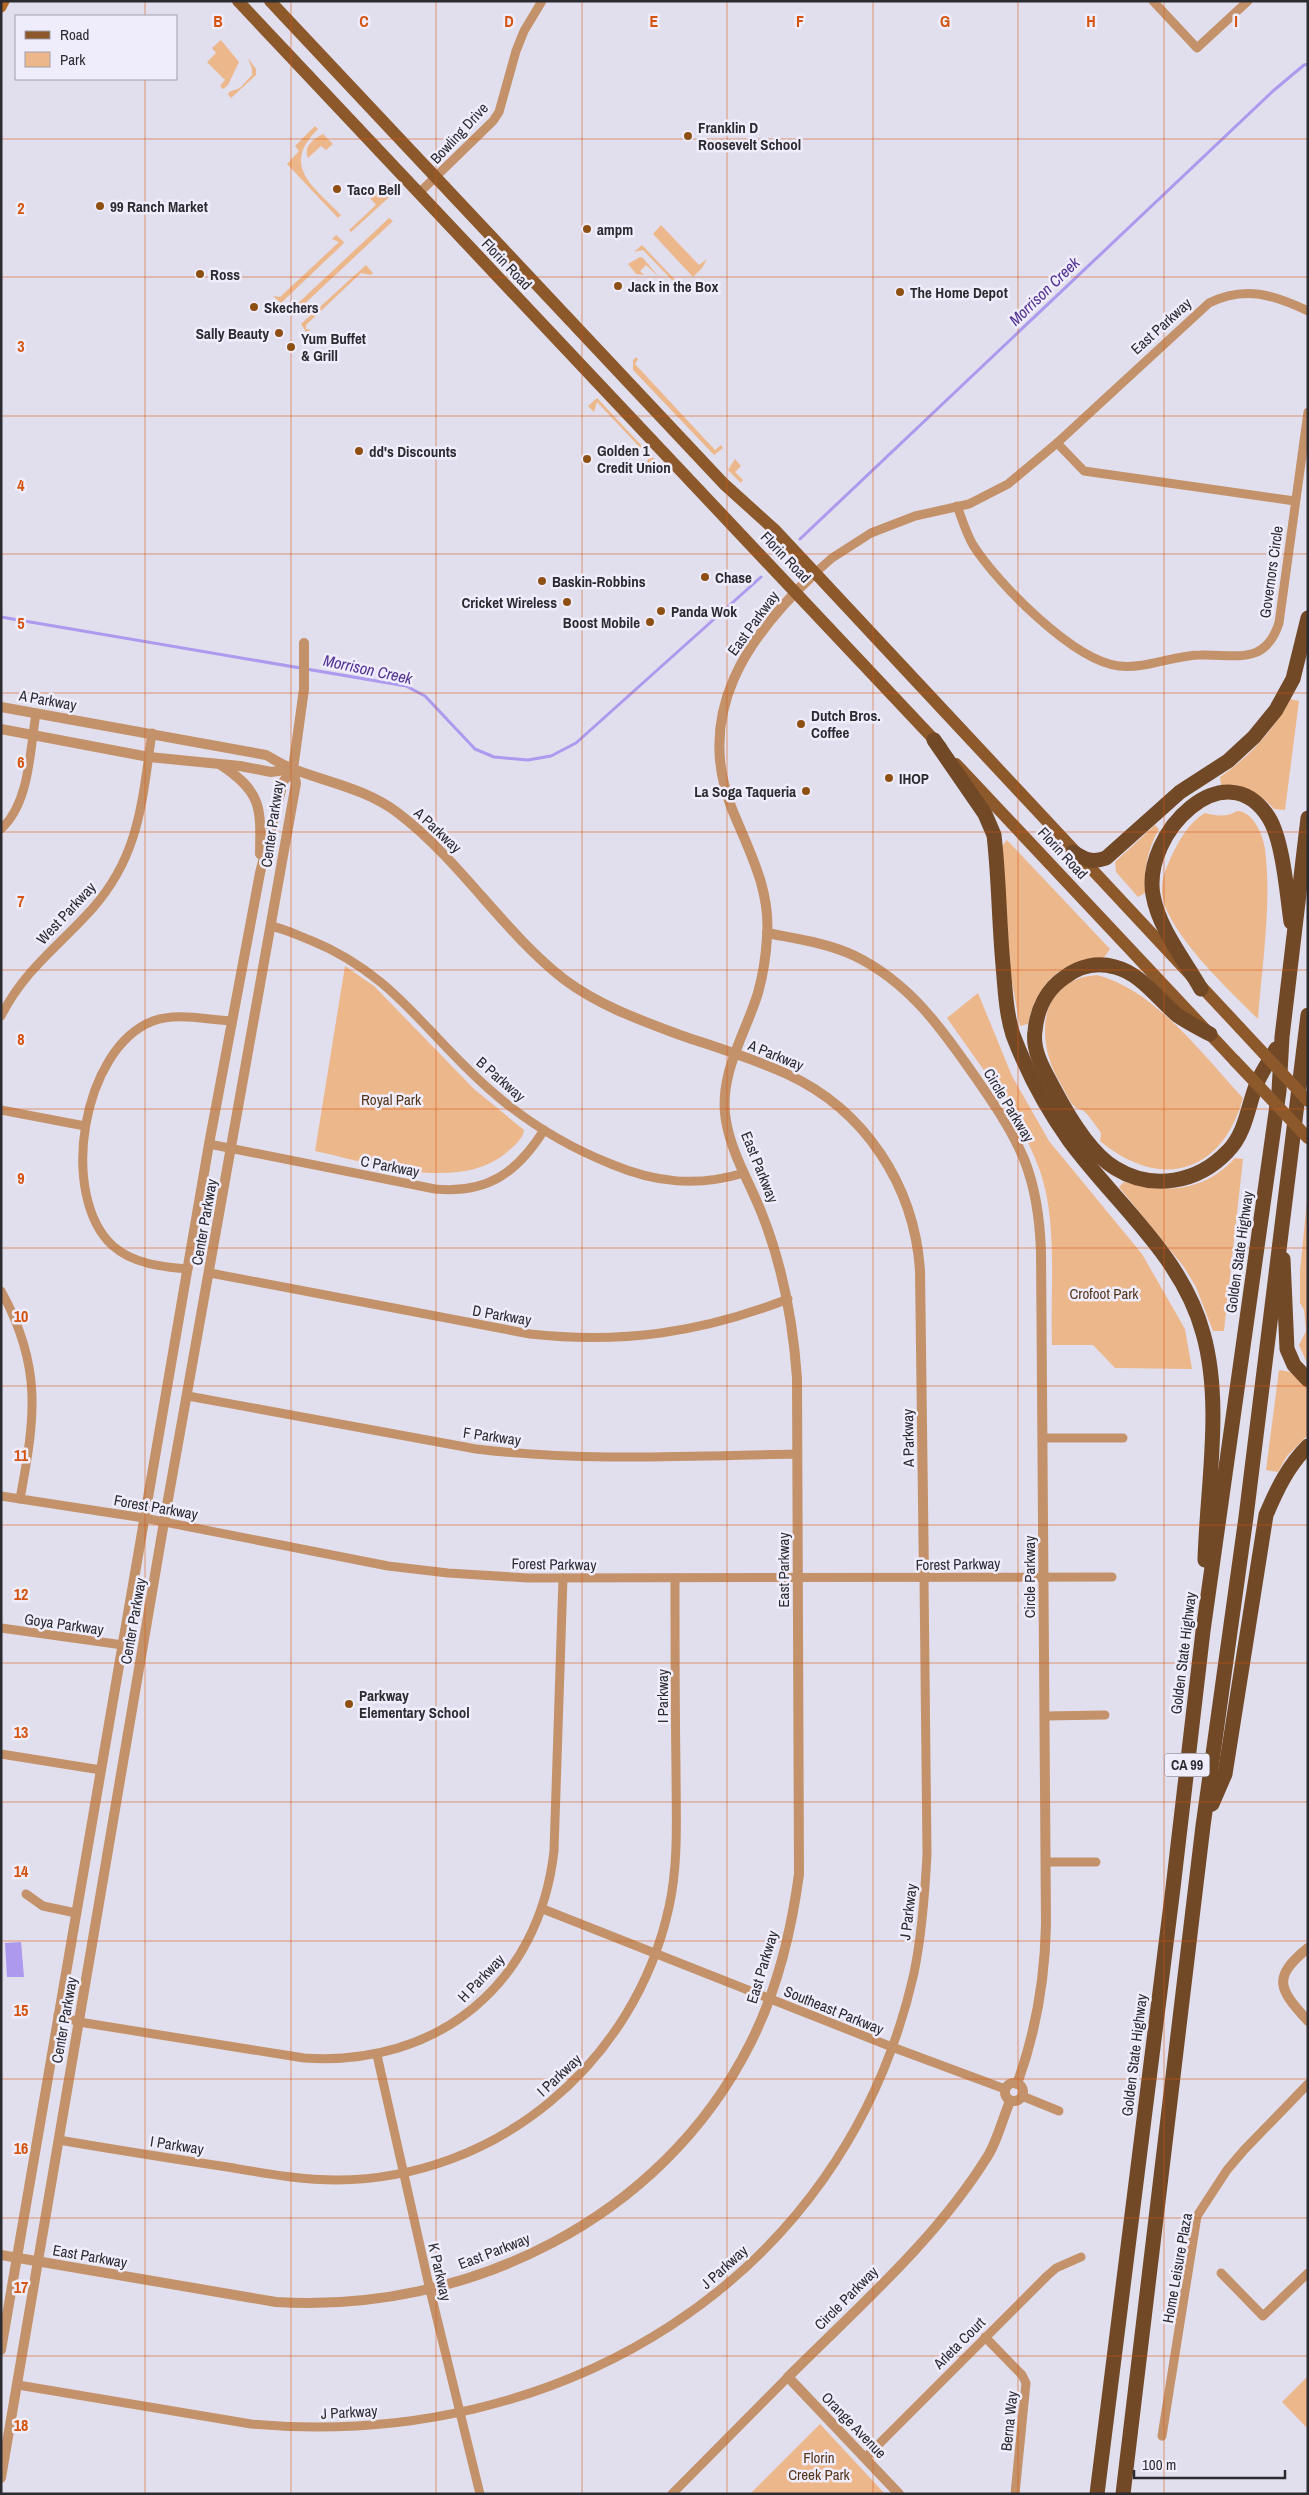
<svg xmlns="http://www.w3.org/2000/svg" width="1309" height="2495" font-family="'Archivo Narrow',sans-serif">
<rect width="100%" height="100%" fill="#e1dfee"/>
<g fill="#edb78c">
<path d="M 221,40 L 239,62 L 228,85 L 223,89 L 220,86 L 225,80 L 207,62 L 216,53 L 212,48 Z"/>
<path d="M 248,58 L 256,69 L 256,75 L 231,98 L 228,94 L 229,92 L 240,88 L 252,75 L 252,69 Z"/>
<path d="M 315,126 L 318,129 C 280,166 314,187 341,215 L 338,218 L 287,164 L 299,151 L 295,146 Z"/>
<path d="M 323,134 L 333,144 L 326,150 L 321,146 L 308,158 C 303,146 314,139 323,134 Z"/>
<path d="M 388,183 L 396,191 L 351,232 L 349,230 L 376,205 L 370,198 L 379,190 L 386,197 L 393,191 L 387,184 Z"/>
<path d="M 389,218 L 393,221 L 298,310 L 295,306 Z"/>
<path d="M 661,225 L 699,265 L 707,259 L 702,268 L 693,277 L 653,234 Z"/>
<path d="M 336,235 L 344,242 L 343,244 L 281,303 L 273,296 L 280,297 L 339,242 L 332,239 Z"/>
<path d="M 642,245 L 679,284 L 679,286 L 674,288 L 672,280 L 643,250 L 634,252 Z"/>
<path d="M 640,257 L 643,258 L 659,277 L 646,265 L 640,271 L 644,275 L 636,274 L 628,264 Z"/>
<path d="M 366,265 L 373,273 L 371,275 L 361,273 L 306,325 L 306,329 L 311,330 L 306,332 L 301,324 Z"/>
<path d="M 636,357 L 638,359 L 635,364 L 715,450 L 721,445 L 723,448 L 714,455 L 633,370 L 633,360 Z"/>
<path d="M 597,398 L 656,461 L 647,469 L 645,467 L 649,457 L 597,402 L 594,412 L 588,406 Z"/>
<path d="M 735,459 L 741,466 L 735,472 L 743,480 L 741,483 L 728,470 Z"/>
<path d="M 1290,699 L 1299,701 L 1285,810 L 1274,809 C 1260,792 1243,786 1221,785 L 1220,777 C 1250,756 1273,731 1290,699 Z"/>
<path d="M 1237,811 C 1253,811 1263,835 1265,849 C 1272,904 1262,963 1258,1019 C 1230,991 1172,937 1163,899 C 1159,882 1167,866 1174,851 C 1181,837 1191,821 1205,813 C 1216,816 1228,817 1237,811 Z"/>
<path d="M 1155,825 L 1159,829 C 1147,850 1144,870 1145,893 L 1138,897 L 1116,872 L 1115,862 Z"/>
<path d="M 1007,840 L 1110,949 L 1103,959 C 1093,961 1081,962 1071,965 C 1047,975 1033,999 1028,1024 L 1020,1026 L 1011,977 L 1001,847 Z"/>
<path d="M 345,966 L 374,986 L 474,1089 L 524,1130 C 523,1139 513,1147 506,1153 C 457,1193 371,1163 315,1151 Z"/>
<path d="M 1097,975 C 1155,990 1203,1055 1243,1098 C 1222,1174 1160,1191 1100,1141 L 1101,1133 C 1096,1126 1091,1118 1085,1112 C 1082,1109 1078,1109 1075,1107 C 1069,1102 1065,1091 1061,1084 C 1040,1052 1034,995 1078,979 C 1084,976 1091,976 1097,975 Z"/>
<path d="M 978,993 L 1012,1076 L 1049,1141 L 1142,1254 L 1185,1329 L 1192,1369 L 1115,1368 L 1093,1345 L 1052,1345 C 1050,1290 1058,1223 1040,1171 C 1020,1115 980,1066 947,1018 Z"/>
<path d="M 1235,1158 L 1243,1159 L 1224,1331 L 1213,1331 L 1196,1287 L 1184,1267 L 1119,1187 L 1124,1182 C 1165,1194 1204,1192 1235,1158 Z"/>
<path d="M 1308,1190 L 1308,1365 L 1299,1345 L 1306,1331 L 1304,1310 L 1300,1303 L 1300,1271 Z"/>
<path d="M 1279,1370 L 1290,1372 L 1308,1388 L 1308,1435 L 1287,1456 L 1278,1472 L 1266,1470 Z"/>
<path d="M 1308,2376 L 1308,2429 L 1282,2402 Z"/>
<path d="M 820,2424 L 885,2494 L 750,2494 Z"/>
</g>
<path fill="#ad99ee" d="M 21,1942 L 24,1977 L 7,1977 L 5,1943 Z"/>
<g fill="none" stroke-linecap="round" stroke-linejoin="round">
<g stroke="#ad99ee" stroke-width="3">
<path d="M 800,539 L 1273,91 L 1304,65 L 1308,64"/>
<path d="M 1,617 L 406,686 L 425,696 L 475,749 L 494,757 L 528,760 L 551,756 L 576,743 L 761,577"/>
</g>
<g stroke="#c4926a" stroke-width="9">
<path d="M 1153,1 L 1197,48 L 1248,1"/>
<path d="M 418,194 L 493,121 L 499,112 L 516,51 L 524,31 L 542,1"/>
<path d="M 1057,443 L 1084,471 L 1295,501"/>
<path d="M 957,506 C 962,519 966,533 973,545 C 997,583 1074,661 1119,666 C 1148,669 1173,655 1201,655 C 1236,654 1265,666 1279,623 L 1308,412"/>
<path d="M 815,573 L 832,558 L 871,533 L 915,516 L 969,504 L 1008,484 L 1057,443 L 1209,303 C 1245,285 1274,295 1308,311"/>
<path d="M 1,829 C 30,803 30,749 36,713"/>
<path d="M 271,926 C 285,929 297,935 310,940 C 394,974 425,1033 489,1089 C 525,1121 566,1146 611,1164 C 656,1183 697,1187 744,1173"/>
<path d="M 1,1016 C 25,969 59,946 92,909 C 140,855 142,801 152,733"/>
<path d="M 1,1110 L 85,1126"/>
<path d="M 209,1144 L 435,1189 C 487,1194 517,1173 544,1130"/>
<path d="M 188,1269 C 163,1267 133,1264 113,1246 C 58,1196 82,1048 153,1021 C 177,1012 207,1020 232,1021"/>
<path d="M 210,1273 L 530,1334 C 622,1344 701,1333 788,1299"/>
<path d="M 1,1291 C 43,1367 35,1418 20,1499"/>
<path d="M 188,1396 L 476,1449 C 583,1462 690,1456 797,1454"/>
<path d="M 1043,1438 L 1123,1438"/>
<path d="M 1,1496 L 144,1518 L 388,1566 L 448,1573 L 528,1578 L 1112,1577"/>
<path d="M 1,1628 L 123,1645"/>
<path d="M 1045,1716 L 1105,1715"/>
<path d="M 1,1754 L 101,1770"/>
<path d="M 1046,1862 L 1096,1862"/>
<path d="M 26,1894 L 43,1906 L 76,1913"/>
<path d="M 543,1909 L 892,2047 L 1005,2089"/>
<path d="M 58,2015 L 79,2022 L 304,2058 C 438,2067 539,1984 554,1851 L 563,1578"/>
<path d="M 377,2055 L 430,2290 L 480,2494"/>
<path d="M 1022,2096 L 1059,2111"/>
<path d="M 59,2140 C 110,2149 162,2157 214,2165 C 254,2171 295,2180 337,2180 C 497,2179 635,2063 669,1907 C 679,1862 676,1814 676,1767 C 675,1704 675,1641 675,1578"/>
<path d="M 1221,2273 L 1263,2316 L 1308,2273"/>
<path d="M 985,2337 L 1022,2375 L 1026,2383 L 1015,2494"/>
<path d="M 18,2385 L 251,2424 C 556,2452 844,2284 914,1973 C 922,1934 925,1894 927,1854 L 924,1578"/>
<path d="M 1162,2436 L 1197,2216 L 1227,2170 L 1244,2150 L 1308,2084"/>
<path d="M 865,2458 L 1047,2276 L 1056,2268 L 1081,2257"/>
<path d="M 672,2494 L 788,2377"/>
</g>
<g stroke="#c4926a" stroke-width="10">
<path d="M 1,707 L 266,755 C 275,760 284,766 293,769 C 330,783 366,789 398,813 C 461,861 503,932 565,980 C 600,1006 640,1020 680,1035 C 715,1047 752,1058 787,1074 C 865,1110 914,1185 920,1270 L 924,1578"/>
<path d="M 1,729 L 149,757 L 240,766 L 271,772 L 292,769"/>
<path d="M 221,765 C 262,792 261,808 260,854"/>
<path d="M 767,933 C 797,939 828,943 855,956 C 910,983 942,1029 976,1078 C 994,1104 1012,1130 1024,1159 C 1036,1189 1040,1220 1041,1252 L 1046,1924 C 1045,1979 1036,2032 1017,2084"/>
<path d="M 1308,1948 C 1271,1978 1279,1989 1308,2021"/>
<circle cx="1014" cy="2092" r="9"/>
<path d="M 1,2255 L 276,2302 C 467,2314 662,2219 750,2044 C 777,1991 791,1934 799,1874 L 797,1378 C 793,1321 783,1267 762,1214 C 750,1183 732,1155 726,1121 C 718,1075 745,1035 758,993 C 763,975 766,956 767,937 C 771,890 749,851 732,809 C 694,713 747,637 815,573"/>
<path d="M 1,2350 L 209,1144 L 260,873 L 283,782 L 293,769"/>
<path d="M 1,2478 L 164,1522 L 296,783 L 293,769 L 304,689 L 304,643"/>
<path d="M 899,2494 L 788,2377 C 858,2307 937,2239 989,2154 C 998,2138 1003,2118 1010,2101"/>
</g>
<path stroke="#b26a24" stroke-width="11" d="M 1,7 L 4,1"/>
<g stroke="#8d592b" stroke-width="12">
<path d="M 238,1 L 941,747"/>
<path d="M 270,1 L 724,484 L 776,531 L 1240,1028"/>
<path d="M 956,764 L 1235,1061"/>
</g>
<g stroke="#714927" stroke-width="15">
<path d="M 934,740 L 985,814 L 994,835 C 999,878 999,922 1003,965 C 1005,988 1006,1013 1013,1035 C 1027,1072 1046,1108 1069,1140 C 1114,1202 1182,1255 1203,1333 C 1223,1403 1207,1487 1205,1560"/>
<path d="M 1073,852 C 1085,860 1092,863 1106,858 L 1180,792 L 1228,761 L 1254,737 L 1276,710 L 1293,679 L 1308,618"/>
<path d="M 1201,989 C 1184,959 1159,929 1153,895 C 1142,833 1226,749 1269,818 C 1283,841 1287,894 1291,922"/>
<path d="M 1210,1034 C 1199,1028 1187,1022 1177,1015 C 1158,999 1140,973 1115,967 C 1097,962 1079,966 1065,977 C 1047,989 1037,1009 1035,1031 C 1032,1051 1044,1070 1053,1087 C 1066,1112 1090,1153 1115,1168 C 1152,1191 1198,1183 1228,1151 C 1246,1133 1248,1105 1257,1083 C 1262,1071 1270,1060 1276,1049"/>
<path d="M 1283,1259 L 1287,1349 L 1294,1365 L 1308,1380"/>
<path d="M 1212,1804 L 1225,1774 L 1266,1515 C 1277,1489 1288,1466 1308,1446"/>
<path d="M 1097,2494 L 1173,1888 L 1203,1631 L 1279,1091 L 1282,1037 L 1308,818"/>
<path d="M 1123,2494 L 1203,1826 L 1246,1517 L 1308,1015"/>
</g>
<g stroke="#8d592b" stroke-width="12">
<path d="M 1240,1028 L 1308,1101"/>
<path d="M 1235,1061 L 1308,1138"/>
</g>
</g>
<path fill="none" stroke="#d55410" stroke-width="1" stroke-opacity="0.55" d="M 145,1 L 145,16M 291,1 L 291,2494M 436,1 L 436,2494M 582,1 L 582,2494M 727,1 L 727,2494M 873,1 L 873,2494M 1018,1 L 1018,2494M 1164,1 L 1164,2494M 145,79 L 145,2494M 1,139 L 1308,139M 1,277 L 1308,277M 1,416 L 1308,416M 1,554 L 1308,554M 1,693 L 1308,693M 1,832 L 1308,832M 1,970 L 1308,970M 1,1109 L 1308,1109M 1,1248 L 1308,1248M 1,1386 L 1308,1386M 1,1525 L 1308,1525M 1,1663 L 1308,1663M 1,1802 L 1308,1802M 1,1941 L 1308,1941M 1,2079 L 1308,2079M 1,2218 L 1308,2218M 1,2356 L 1308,2356"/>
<g fill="#8e5012" stroke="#efecfb" stroke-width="2">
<circle cx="688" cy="136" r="5"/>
<circle cx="337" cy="189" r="5"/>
<circle cx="100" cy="206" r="5"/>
<circle cx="587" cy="229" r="5"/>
<circle cx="200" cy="274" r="5"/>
<circle cx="618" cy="286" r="5"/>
<circle cx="900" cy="292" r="5"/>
<circle cx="254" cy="307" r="5"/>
<circle cx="279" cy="333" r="5"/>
<circle cx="291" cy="347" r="5"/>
<circle cx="359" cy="451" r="5"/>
<circle cx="587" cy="459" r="5"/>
<circle cx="705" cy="577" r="5"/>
<circle cx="542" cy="581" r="5"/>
<circle cx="567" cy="602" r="5"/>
<circle cx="661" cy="611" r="5"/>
<circle cx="650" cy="622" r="5"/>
<circle cx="801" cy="724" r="5"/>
<circle cx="889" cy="778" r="5"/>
<circle cx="806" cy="791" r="5"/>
<circle cx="349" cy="1704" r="5"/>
</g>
<g text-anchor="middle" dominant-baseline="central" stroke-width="5" stroke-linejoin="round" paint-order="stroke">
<rect fill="#efecfb" stroke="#66656d" stroke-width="1" x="1164.5" y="1753.5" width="45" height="23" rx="4"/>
<g font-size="14" font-weight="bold" fill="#2c2b30">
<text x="1187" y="1765">CA 99</text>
</g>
<g font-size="15" font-weight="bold" fill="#2c2b30" stroke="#efecfb" text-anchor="start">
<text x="698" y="127">Franklin D<tspan x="698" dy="17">Roosevelt School</tspan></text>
<text x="347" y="189">Taco Bell</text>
<text x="110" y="206">99 Ranch Market</text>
<text x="597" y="229">ampm</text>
<text x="210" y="274">Ross</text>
<text x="628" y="286">Jack in the Box</text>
<text x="910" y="292">The Home Depot</text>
<text x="264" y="307">Skechers</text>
<text x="269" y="333" text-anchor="end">Sally Beauty</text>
<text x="301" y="338">Yum Buffet<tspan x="301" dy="17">&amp; Grill</tspan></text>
<text x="597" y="450">Golden 1<tspan x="597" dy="17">Credit Union</tspan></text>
<text x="369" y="451">dd's Discounts</text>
<text x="715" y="577">Chase</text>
<text x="552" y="581">Baskin-Robbins</text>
<text x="557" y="602" text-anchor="end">Cricket Wireless</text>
<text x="671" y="611">Panda Wok</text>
<text x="640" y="622" text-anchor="end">Boost Mobile</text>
<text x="811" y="715">Dutch Bros.<tspan x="811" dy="17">Coffee</tspan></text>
<text x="899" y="778">IHOP</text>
<text x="796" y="791" text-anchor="end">La Soga Taqueria</text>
<text x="359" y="1695">Parkway<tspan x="359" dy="17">Elementary School</tspan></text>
</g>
<g font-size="15" fill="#2c2b30" stroke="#efecfb">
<text transform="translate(459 133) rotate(-47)">Bowling Drive</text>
<text transform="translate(507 264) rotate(46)">Florin Road</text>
<text transform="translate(1161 326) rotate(-42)">East Parkway</text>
<text transform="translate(786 557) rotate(46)">Florin Road</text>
<text transform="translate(1271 572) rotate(-82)">Governors Circle</text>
<text transform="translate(753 623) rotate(-54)">East Parkway</text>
<text transform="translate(48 700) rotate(10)">A Parkway</text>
<text transform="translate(272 824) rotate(-82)">Center Parkway</text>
<text transform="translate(438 830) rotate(43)">A Parkway</text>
<text transform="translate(1063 853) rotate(47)">Florin Road</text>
<text transform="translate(66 913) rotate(-47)">West Parkway</text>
<text transform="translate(776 1055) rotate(22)">A Parkway</text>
<text transform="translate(501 1079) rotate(41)">B Parkway</text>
<text transform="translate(1009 1105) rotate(59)">Circle Parkway</text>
<text transform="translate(390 1166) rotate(11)">C Parkway</text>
<text transform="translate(760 1167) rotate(68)">East Parkway</text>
<text transform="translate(204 1222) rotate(-80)">Center Parkway</text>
<text transform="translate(1239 1252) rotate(-82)">Golden State Highway</text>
<text transform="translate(502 1315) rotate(10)">D Parkway</text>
<text transform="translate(492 1436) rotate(8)">F Parkway</text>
<text transform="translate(908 1438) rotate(-91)">A Parkway</text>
<text transform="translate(156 1507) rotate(10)">Forest Parkway</text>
<text transform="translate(554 1564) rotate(1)">Forest Parkway</text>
<text transform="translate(958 1564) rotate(-1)">Forest Parkway</text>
<text transform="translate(783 1570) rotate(-90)">East Parkway</text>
<text transform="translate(1029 1577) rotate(-90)">Circle Parkway</text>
<text transform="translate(133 1621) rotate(-80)">Center Parkway</text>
<text transform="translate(64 1624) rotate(8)">Goya Parkway</text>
<text transform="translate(1183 1653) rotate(-83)">Golden State Highway</text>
<text transform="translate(662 1696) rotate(-90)">I Parkway</text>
<text transform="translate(908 1912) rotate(-83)">J Parkway</text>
<text transform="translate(762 1967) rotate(-73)">East Parkway</text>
<text transform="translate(481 1978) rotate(-46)">H Parkway</text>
<text transform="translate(834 2010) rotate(22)">Southeast Parkway</text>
<text transform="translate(64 2020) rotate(-80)">Center Parkway</text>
<text transform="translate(1134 2055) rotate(-83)">Golden State Highway</text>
<text transform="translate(559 2075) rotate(-43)">I Parkway</text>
<text transform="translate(177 2145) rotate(9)">I Parkway</text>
<text transform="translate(494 2251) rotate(-21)">East Parkway</text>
<text transform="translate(90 2256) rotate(10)">East Parkway</text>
<text transform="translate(724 2267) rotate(-42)">J Parkway</text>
<text transform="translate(1177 2268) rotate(-80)">Home Leisure Plaza</text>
<text transform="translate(440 2272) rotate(77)">K Parkway</text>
<text transform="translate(846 2298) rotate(-45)">Circle Parkway</text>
<text transform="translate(959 2343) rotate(-45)">Arleta Court</text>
<text transform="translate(349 2412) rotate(-3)">J Parkway</text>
<text transform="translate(1009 2421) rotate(-84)">Berna Way</text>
<text transform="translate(854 2425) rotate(46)">Orange Avenue</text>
</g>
<g font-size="15" fill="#56361b" stroke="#efecfb">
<text x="391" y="1099">Royal Park</text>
<text x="1104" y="1293">Crofoot Park</text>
<text x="819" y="2457">Florin<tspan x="819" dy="17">Creek Park</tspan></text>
</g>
<g font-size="16" font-style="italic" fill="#523293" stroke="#efecfb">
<text transform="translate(1044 291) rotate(-44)">Morrison Creek</text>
<text transform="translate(368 669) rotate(12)">Morrison Creek</text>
</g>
</g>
<g font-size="16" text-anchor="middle" font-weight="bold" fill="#d55410" stroke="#efecfb" stroke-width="5" stroke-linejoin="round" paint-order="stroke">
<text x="218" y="27">B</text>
<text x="364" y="27">C</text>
<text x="509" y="27">D</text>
<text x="654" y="27">E</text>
<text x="800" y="27">F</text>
<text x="945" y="27">G</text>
<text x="1091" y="27">H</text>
<text x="1236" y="27">I</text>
<text x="21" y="214">2</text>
<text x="21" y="352">3</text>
<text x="21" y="491">4</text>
<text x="21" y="629">5</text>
<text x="21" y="768">6</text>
<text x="21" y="907">7</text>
<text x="21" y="1045">8</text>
<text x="21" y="1184">9</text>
<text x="21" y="1322">10</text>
<text x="21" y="1461">11</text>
<text x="21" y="1600">12</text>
<text x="21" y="1738">13</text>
<text x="21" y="1877">14</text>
<text x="21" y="2016">15</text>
<text x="21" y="2154">16</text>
<text x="21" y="2293">17</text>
<text x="21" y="2431">18</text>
</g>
<rect width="1309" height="2495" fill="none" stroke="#2c2b30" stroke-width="5"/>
<rect x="15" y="15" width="162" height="65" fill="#efecfb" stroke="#a19faa"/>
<rect x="25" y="31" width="25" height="8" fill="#8d592b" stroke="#a19faa"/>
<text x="60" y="40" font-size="15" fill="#2c2b30">Road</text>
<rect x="25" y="52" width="25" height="15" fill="#edb78c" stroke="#a19faa"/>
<text x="60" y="65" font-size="15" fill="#2c2b30">Park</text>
<path d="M1134 2470v8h151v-8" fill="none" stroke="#2c2b30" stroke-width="2.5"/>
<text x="1142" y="2470" font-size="15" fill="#2c2b30" stroke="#efecfb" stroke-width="4" paint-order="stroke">100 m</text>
</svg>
